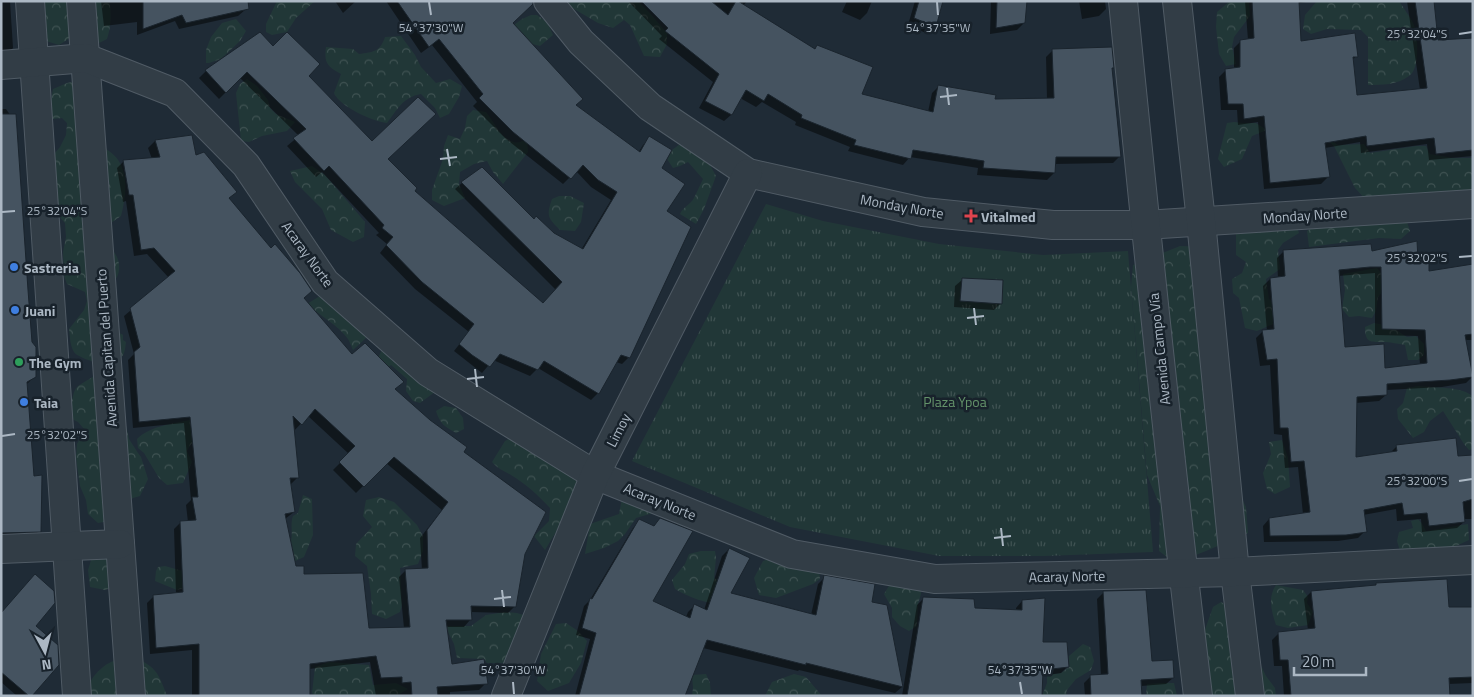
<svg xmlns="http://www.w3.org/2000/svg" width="1474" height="697" font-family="'Titillium Web',sans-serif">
<defs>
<pattern id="forest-crowns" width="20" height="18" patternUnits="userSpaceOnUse" patternTransform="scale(1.25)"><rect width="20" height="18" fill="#213737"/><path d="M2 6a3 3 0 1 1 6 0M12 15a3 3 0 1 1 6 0" fill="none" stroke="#3f5252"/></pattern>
<pattern id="park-tufts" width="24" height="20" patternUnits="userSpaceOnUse" patternTransform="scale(1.25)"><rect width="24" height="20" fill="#213737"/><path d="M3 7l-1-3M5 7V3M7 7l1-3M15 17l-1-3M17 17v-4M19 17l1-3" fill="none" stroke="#3f5252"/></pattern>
</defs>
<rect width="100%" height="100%" fill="#1f2b36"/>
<g fill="url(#forest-crowns)">
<path d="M 30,1 L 109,1 C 112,13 111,27 107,39 L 97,44 L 73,36 L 59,45 L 46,41 Z"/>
<path d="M 277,1 L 315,1 L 296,18 L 287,32 L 272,35 L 266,32 L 266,24 Z"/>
<path d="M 569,1 L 638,1 L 649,12 L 667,33 L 667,44 L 660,57 L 644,56 L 630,25 L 624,20 L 613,28 L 598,23 L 569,6 Z"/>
<path d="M 1230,1 L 1249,1 L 1250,16 L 1234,37 L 1232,47 L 1236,64 L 1226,66 L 1219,54 L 1216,27 L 1217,12 Z"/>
<path d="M 1317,1 L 1399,1 C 1404,9 1412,19 1415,28 C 1418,39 1420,69 1409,76 C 1397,85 1382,85 1368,85 L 1368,37 L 1361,30 L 1327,29 L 1311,34 L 1303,29 L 1305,15 Z"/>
<path d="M 531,15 L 537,15 L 547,22 L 553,35 L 540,46 L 532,44 L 514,25 L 522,19 Z"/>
<path d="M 236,19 L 246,31 L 240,41 L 221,59 L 209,63 L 206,63 L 206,50 L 211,37 L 222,23 Z"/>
<path d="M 401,36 L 415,55 L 421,67 L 436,83 L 450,79 L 462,86 L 459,97 L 449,114 L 440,118 L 435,108 L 421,94 C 403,97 397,110 387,123 C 372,121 340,107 334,93 L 341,74 C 327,66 324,63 326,47 L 353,49 L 359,54 C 373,52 380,52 385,37 Z"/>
<path d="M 247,79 L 257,86 L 268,100 L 270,108 L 276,114 L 295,122 L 287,131 L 262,136 L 249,142 L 241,141 L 236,93 L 240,84 Z"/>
<path d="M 77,81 L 101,92 C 104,103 104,108 97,118 C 101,129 108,137 104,148 C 131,162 127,192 121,216 L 108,225 L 110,248 C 118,254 122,267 117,277 C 116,279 113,281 112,284 L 116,331 L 123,335 L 123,340 L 126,342 C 125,349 125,356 118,360 C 115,362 107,364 103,364 C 96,363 77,357 74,352 C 70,346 70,336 69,329 L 84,310 L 87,301 L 85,292 L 67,284 L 64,276 L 63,252 L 66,237 L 65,223 L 55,212 L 48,161 L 60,147 L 66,135 L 67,123 L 62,118 L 53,119 L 48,115 L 53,89 L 67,83 Z"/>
<path d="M 473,110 L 486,112 C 494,121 504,146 520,142 C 523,141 525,139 527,138 L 528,152 L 503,184 L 493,172 L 487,161 L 474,164 L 460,172 L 459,184 L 465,198 L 444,206 L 432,200 L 432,190 L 443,159 L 444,146 L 448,135 L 460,139 L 465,128 L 467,116 Z"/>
<path d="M 1234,122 L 1243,123 L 1256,123 L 1267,130 L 1252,136 L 1242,159 L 1224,167 L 1218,159 L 1227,123 Z"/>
<path d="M 1325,139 L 1329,139 L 1338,145 L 1364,144 L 1370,153 L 1416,146 L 1426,146 L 1430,154 L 1454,158 L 1473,158 L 1473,200 L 1367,201 L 1355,188 L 1334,146 Z"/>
<path d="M 680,144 L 709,163 L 716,176 L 704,209 L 696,224 L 680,214 C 683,207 690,205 694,198 C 697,192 700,185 703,179 L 688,162 L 680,166 L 673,168 L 667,159 L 672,150 Z"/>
<path d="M 312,166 L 325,175 L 365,222 L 364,237 L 353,242 L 331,230 L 322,209 L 295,182 L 290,171 Z"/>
<path d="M 559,196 L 570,196 L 584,203 L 581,222 L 575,231 L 560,230 C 548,218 546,216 552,199 Z"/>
<path d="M 1406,219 L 1410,231 L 1401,239 L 1379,238 L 1309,247 L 1307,231 L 1317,224 Z"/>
<path d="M 1242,221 L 1297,227 L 1299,233 L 1283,243 L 1278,250 L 1280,269 L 1266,279 L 1269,299 L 1278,305 L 1278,322 L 1257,331 L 1245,328 L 1239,298 L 1233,293 L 1232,279 L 1242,273 L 1246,262 L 1236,255 L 1236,233 Z"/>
<path d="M 1180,246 L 1209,247 L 1234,420 L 1231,477 L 1246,507 L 1248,533 L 1206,551 L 1175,563 L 1159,551 L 1160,506 L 1147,475 L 1131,287 L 1133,265 Z"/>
<path d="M 1377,268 L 1383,275 L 1383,291 L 1378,297 L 1376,311 L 1372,318 L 1359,316 L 1349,317 L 1342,309 L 1345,290 L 1343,274 Z"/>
<path d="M 328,291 L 370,332 L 365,339 L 353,350 C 351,346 350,342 348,339 C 339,326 319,315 307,304 Z"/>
<path d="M 1374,323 L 1390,326 L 1407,337 L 1416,336 L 1424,344 L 1424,355 L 1418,360 L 1408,360 L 1405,345 C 1398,344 1391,342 1384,342 C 1370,342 1365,343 1365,327 Z"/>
<path d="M 384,345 L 439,389 L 420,403 L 413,401 L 406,391 L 407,379 L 391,365 L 385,370 L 376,358 L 379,356 Z"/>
<path d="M 94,376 L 124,417 L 129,439 L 138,453 L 141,457 L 148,479 L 140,496 L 126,500 L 109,521 L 98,523 L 88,514 L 86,500 L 80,486 L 76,458 L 77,444 L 85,430 L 78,422 L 72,419 C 71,410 71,394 77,387 C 80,384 90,379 94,376 Z"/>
<path d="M 1418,386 C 1433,388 1464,386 1473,397 L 1473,449 L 1469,450 L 1464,444 L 1443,411 L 1430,421 L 1424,432 L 1413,438 L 1398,419 L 1397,409 L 1403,403 L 1407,388 Z"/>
<path d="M 444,406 L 456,408 L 463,418 L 464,429 L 456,433 C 445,427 440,424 436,411 Z"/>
<path d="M 193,419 L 208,438 L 191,444 L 187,451 L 192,462 L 183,483 L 167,485 L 159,478 L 144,453 L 138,448 L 137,439 C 151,425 174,424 193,419 Z"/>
<path d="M 525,429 L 583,473 L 573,493 L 565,517 L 545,550 L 534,536 L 549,521 L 550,508 C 538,495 526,484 511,475 C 503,470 499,470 492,462 L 505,441 Z"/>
<path d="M 1282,440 L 1288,458 L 1290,487 L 1275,494 L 1267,489 L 1263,473 L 1271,454 L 1269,442 Z"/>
<path d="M 303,495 L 312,499 L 313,535 L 304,557 L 282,567 L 272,551 L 291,541 C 293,533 290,524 293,516 L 298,513 Z"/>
<path d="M 379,497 L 394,502 L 417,525 L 423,536 L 423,551 L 418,564 L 400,568 L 402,605 L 400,612 L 386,619 L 372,614 L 371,594 L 367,566 L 355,556 L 356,544 L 372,527 L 363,516 L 366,500 Z"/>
<path d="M 622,498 L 660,511 L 636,518 L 625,534 L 618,541 L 604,548 L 585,554 L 590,524 L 619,514 Z"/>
<path d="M 1418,519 L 1423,525 L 1426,531 L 1468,524 L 1469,540 L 1456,546 L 1429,555 L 1400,551 L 1397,541 L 1399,532 L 1413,528 L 1411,521 Z"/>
<path d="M 105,551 L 115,569 L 114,587 L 105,590 L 90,587 L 88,570 L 92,557 Z"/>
<path d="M 701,551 L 715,551 L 716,558 L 714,578 L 729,586 L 732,594 L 723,605 C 706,603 690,598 675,589 L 672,580 L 685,564 L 689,554 Z"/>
<path d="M 775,557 L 819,569 L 820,579 L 813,584 L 776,598 L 759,595 L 754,578 L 763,561 Z"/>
<path d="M 165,566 L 179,570 L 200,573 L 191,586 L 177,590 L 155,581 L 156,571 L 158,567 Z"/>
<path d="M 890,584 L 896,587 L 921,584 L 921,594 L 918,604 L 917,626 L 909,631 L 900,626 L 892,617 L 892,608 L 884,594 Z"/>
<path d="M 1276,585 L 1303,590 L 1308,597 L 1307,603 L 1313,612 L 1308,625 L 1288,628 L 1276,625 C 1272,612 1267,598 1276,585 Z"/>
<path d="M 1221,602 L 1234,609 L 1266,676 L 1275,688 L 1276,696 L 1202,696 L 1202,638 L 1213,607 Z"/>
<path d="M 505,612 L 517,613 L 530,617 L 521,658 L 504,663 L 487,663 L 484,659 L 457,658 L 454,644 L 445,626 L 471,626 L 486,615 Z"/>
<path d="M 566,623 L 578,631 L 587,641 L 581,663 L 569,683 L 548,691 L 537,681 L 541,654 L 556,624 Z"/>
<path d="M 1083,644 L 1090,647 L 1094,661 L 1091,670 L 1076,679 L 1067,690 L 1066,696 L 1042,696 L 1047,683 L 1047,675 L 1061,673 L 1069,667 L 1069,656 Z"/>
<path d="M 131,656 C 155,666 158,671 167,696 L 84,696 C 88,682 98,668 111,662 C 117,659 125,658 131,656 Z"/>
<path d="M 329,662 L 369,665 L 373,685 L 396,683 L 408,689 L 396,696 L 315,696 L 312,693 L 315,667 Z"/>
<path d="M 706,674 L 710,683 L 711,696 L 692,696 L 693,688 L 692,675 Z"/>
<path d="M 794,674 L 806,677 L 822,696 L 765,696 L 772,682 Z"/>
<path d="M 1160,683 L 1174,683 L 1177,696 L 1146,696 L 1147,684 Z"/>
</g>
<path fill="url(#park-tufts)" d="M 766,204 L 823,221 L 939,244 L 1043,255 L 1128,251 L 1153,552 L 1044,556 L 939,556 L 790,527 L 632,461 Z"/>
<g fill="#0007" fill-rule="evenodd">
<path d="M 1,1 L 10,1 L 13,48 L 1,60 Z"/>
<path d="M 101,1 L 242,1 L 245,10 L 238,16 L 179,29 L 175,21 L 137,35 L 137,22 L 104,26 Z"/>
<path d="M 335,1 L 356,1 L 343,13 Z"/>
<path d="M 386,1 L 460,1 L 511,23 L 575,106 L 638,153 L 643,145 L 650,138 L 660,168 L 665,211 L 629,357 L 622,364 L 616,362 L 598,393 L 591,400 L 538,368 L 530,376 L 493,360 L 482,373 L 454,351 L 469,332 L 415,289 L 380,253 L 387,244 L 376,235 L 379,233 L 322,172 L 316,177 L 287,146 L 299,136 L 240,78 L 219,99 L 199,78 L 206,71 L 260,34 L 273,47 L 307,76 L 387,159 L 413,191 L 543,304 L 556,290 L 455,189 L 462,183 L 533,220 L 581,250 L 611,200 L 591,187 L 576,171 L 563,184 L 506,139 L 473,106 L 477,102 L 432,45 L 421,53 Z"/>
<path d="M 628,1 L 747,1 L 743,6 L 814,49 L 817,46 L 861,95 L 928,112 L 932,93 L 939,86 L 994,100 L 1047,99 L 1046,57 L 1053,50 L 1111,69 L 1120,156 L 1113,163 L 1054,164 L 1054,173 L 1047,180 L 977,175 L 978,168 L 910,157 L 903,165 L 848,151 L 850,147 L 795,125 L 796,122 L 762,102 L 756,107 L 740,98 L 731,115 L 724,121 L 699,108 L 713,82 L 659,39 L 662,36 Z"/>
<path d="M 847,1 L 872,1 L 867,13 L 860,20 L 842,12 Z"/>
<path d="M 915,1 L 941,1 L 935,27 L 928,34 L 908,25 Z"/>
<path d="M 991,1 L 1025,1 L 1024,23 L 1017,30 L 990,34 Z"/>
<path d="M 1079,1 L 1105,1 L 1106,9 L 1099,16 L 1082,19 Z"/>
<path d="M 1245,1 L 1314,1 L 1298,3 L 1300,43 L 1356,56 L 1352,61 L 1355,96 L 1420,90 L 1407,1 L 1433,1 L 1437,41 L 1473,39 L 1473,156 L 1429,160 L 1427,144 L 1361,153 L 1360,142 L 1325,148 L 1328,177 L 1321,184 L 1264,189 L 1258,122 L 1238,125 L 1237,110 L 1221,110 L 1219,77 L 1226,70 L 1234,69 L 1234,48 L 1241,41 L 1248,40 Z"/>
<path d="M 1,109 L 6,109 L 15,122 L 27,290 L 35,376 L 26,385 L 33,477 L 39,531 L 31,539 L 1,541 Z"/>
<path d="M 191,137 L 195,156 L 302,298 L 352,356 L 402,382 L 394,390 L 462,452 L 524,554 L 515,606 L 508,613 L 470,612 L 470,620 L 464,627 L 446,627 L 451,665 L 486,683 L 479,690 L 450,692 L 450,696 L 376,696 L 370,662 L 309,669 L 309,696 L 192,696 L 192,650 L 150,654 L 147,603 L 154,596 L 176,594 L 174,529 L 181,522 L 188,522 L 186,505 L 191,500 L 184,423 L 133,428 L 128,360 L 134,354 L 124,316 L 169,278 L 147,254 L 134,256 L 126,201 L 123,202 L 117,168 L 124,161 L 152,159 L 148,148 L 155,141 ZM 308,416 L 349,454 L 333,470 L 356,493 L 386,463 L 442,510 L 420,538 L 422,570 L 405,571 L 399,577 L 404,628 L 367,629 L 295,567 L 285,519 L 294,512 L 289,484 L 291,484 L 298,477 L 293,432 Z"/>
<path d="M 1284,251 L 1370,253 L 1417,261 L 1428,272 L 1473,266 L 1473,340 L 1465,340 L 1473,376 L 1466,383 L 1442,387 L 1386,390 L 1386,395 L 1379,401 L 1356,403 L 1355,458 L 1390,453 L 1397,446 L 1457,457 L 1473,456 L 1473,519 L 1464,519 L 1464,522 L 1457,528 L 1422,532 L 1421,519 L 1397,521 L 1396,509 L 1363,515 L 1365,531 L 1358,538 L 1338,541 L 1264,542 L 1263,526 L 1269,519 L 1303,514 L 1298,467 L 1285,468 L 1282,435 L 1274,434 L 1270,365 L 1260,366 L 1256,338 L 1263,331 L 1267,331 L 1263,286 L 1270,279 L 1278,278 L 1277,258 ZM 1375,273 L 1375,335 L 1418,336 L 1420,365 L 1384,370 L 1344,349 L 1338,276 Z"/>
<path d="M 962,280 L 1001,303 L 994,310 L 954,307 L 955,286 Z"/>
<path d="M 660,519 L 652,602 L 686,617 L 688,612 L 694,606 L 704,610 L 722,556 L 729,549 L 729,593 L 811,615 L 818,584 L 825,577 L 870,603 L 886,606 L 902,687 L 895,693 L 799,670 L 798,671 L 703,648 L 684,696 L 575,696 L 590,639 L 576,635 L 584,606 L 590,600 L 633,528 L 640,521 L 653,527 Z"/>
<path d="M 1376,584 L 1448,609 L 1473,608 L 1473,683 L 1448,684 L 1449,696 L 1284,696 L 1282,666 L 1274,666 L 1272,640 L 1279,633 L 1308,630 L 1304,599 L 1311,592 L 1373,587 Z"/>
<path d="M 1104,592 L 1151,663 L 1173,678 L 1166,684 L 1141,686 L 1141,696 L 1085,696 L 1084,683 L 1091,676 L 1101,676 L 1097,599 Z"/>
<path d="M 924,598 L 974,610 L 1016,611 L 1016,608 L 1022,601 L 1042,643 L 1068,666 L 1061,673 L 1042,676 L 1041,696 L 902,696 L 917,605 Z"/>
<path d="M 1,614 L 30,696 L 17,696 L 1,682 Z"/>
</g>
<g fill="#455360" stroke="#1a242d" fill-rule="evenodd">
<path d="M 143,1 L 248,1 L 249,9 L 186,23 L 182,15 L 143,29 Z"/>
<path d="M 397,1 L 533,1 L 533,4 L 513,23 L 583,99 L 576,105 L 640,152 L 649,136 L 672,150 L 662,168 L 685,184 L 667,211 L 691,227 L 630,358 L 621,355 L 599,394 L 544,361 L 538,370 L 500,354 L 490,367 L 472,355 L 459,344 L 474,324 L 422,282 L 386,245 L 393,237 L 382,228 L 384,225 L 329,166 L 324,171 L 293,138 L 306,129 L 247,72 L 226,93 L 205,70 L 260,32 L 273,46 L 287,32 L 320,64 L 309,76 L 372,141 L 418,97 L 436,114 L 388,159 L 417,188 L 415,191 L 543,303 L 562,282 L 461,182 L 482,167 L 534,219 L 536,216 L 554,233 L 583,249 L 617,192 L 598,180 L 583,165 L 571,179 L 513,132 L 479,98 L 483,94 L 439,39 L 429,47 Z"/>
<path d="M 641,1 L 711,1 L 728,15 L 736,1 L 738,1 L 815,49 L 817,45 L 873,67 L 862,94 L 933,112 L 938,85 L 996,95 L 995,99 L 1054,98 L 1052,49 L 1112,47 L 1114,68 L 1112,68 L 1121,157 L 1056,157 L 1055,173 L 983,168 L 984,161 L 913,150 L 911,159 L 854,145 L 856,140 L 801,118 L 802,115 L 768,94 L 764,101 L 746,90 L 732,115 L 705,101 L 719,74 L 665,31 L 668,28 Z"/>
<path d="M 919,1 L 943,1 L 936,27 L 914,18 Z"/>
<path d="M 997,1 L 1027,1 L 1025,23 L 996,28 Z"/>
<path d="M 1252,1 L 1299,1 L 1301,41 L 1355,33 L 1358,57 L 1353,57 L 1357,95 L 1427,88 L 1415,1 L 1434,1 L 1438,40 L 1473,38 L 1473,150 L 1436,154 L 1434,138 L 1367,146 L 1366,136 L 1325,143 L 1330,177 L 1270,183 L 1264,116 L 1244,119 L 1243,104 L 1228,104 L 1225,69 L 1240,67 L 1240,40 L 1254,38 Z"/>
<path d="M 1,114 L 16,114 L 28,290 L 32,342 L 36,347 L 36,377 L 27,382 L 34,476 L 42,475 L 41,532 L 1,533 Z"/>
<path d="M 192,135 L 196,155 L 204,152 L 237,192 L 229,198 L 271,248 L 275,244 L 300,273 L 312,291 L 304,298 L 352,354 L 365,343 L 404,382 L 395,389 L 430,420 L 467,447 L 464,452 L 546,512 L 525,554 L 516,607 L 471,606 L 472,620 L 446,620 L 452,664 L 484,659 L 488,684 L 437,687 L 438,696 L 412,696 L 411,682 L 402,683 L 402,677 L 381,678 L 376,656 L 310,664 L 310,696 L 199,696 L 199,644 L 156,648 L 153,595 L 183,592 L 180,521 L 196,520 L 192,497 L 198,497 L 190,417 L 139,422 L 134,352 L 140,347 L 130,308 L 175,271 L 154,248 L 141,250 L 133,195 L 129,195 L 123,160 L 160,157 L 155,140 ZM 315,409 L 355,446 L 339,462 L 364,487 L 394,457 L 448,502 L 427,530 L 428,568 L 405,569 L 410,627 L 369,628 L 363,573 L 304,574 L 304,566 L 296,566 L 285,514 L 295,512 L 290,478 L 299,478 L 293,416 L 302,425 Z"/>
<path d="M 1417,241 L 1418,259 L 1429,256 L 1429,271 L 1473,264 L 1473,334 L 1465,335 L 1473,377 L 1450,380 L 1387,384 L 1387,395 L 1357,397 L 1356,457 L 1397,451 L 1396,445 L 1456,438 L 1458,456 L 1473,455 L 1473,499 L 1463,502 L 1465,522 L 1429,526 L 1427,513 L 1404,515 L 1402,503 L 1364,510 L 1367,532 L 1346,535 L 1270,536 L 1269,518 L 1310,512 L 1304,461 L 1291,462 L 1288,428 L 1280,428 L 1277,359 L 1267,360 L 1262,330 L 1274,329 L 1270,278 L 1285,276 L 1283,250 L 1371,244 L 1372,251 ZM 1370,267 L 1381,267 L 1382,329 L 1425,330 L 1427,363 L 1385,368 L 1384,344 L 1345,347 L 1339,270 Z"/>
<path d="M 962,278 L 1003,280 L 1002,304 L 960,301 Z"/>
<path d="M 660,518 L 693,531 L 653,601 L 690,618 L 694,604 L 707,610 L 729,548 L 750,558 L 731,593 L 816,615 L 824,575 L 875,584 L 872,602 L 887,605 L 903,687 L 806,663 L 806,665 L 707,640 L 685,696 L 579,696 L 596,633 L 582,628 L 590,598 L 592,599 L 639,519 L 654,526 Z"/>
<path d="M 35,574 L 54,591 L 55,603 L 36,626 L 58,645 L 59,665 L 32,696 L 29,696 L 1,672 L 1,613 Z"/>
<path d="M 1447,579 L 1449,607 L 1473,607 L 1473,677 L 1449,678 L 1450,696 L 1291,696 L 1288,660 L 1280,660 L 1278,632 L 1315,628 L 1311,591 L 1376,585 L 1376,583 Z"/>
<path d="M 1146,590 L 1152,661 L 1173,660 L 1174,678 L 1141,680 L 1142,696 L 1091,696 L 1090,675 L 1108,674 L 1103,591 Z"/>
<path d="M 923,597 L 974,599 L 975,608 L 1022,610 L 1022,600 L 1045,598 L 1043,642 L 1067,642 L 1069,667 L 1043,670 L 1042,696 L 907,696 Z"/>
</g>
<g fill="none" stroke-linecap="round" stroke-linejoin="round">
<g stroke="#505b65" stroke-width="30">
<g id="minor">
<path d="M 30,1 L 77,696"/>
<path d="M 81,1 L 131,696"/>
<path d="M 548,1 L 581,42 L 650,107 L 748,173 L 923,212 L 1053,225 L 1145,225 L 1473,204"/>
<path d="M 1123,1 C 1146,233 1170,465 1198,696"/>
<path d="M 1177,1 L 1201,221 L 1235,572 L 1250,696"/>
<path d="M 1,65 L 86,58 L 175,93 L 246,165 L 325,282 L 428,372 L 595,475 L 792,554 L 935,579 L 1235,572 L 1473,560"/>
<path d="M 1,549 L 120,544"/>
<path d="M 506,696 L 595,475 L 748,173"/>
</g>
</g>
<use href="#minor" stroke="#323d46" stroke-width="28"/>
</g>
<path fill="none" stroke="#acb8c4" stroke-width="2" d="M 429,2 L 431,15M 937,2 L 938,15M 1459,34 L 1472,32M 947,88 L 949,105M 940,97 L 957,95M 447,149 L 450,166M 440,159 L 457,157M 2,212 L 15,211M 1459,257 L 1472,256M 974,308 L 976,325M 967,318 L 984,316M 475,369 L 477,387M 467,379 L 484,377M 2,436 L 15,434M 1459,481 L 1472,479M 1001,528 L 1003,546M 994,538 L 1011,536M 502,590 L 504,607M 494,599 L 511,597M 513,682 L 514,694M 1020,682 L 1022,694"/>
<path fill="#e0444e" stroke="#18222b" stroke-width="2" d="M968.5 208.5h5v5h5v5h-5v5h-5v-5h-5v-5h5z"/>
<g fill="#3f7fe0" stroke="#18222b" stroke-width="2">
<circle cx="14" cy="267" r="5"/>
<circle cx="15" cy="310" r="5"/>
<circle cx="24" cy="402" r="5"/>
</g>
<circle fill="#2e9e5b" stroke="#18222b" stroke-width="2" cx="19" cy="362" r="5"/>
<g text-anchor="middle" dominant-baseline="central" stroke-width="5" stroke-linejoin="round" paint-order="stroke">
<g font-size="14" fill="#acb8c4" stroke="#18222b">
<text transform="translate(902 206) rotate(10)">Monday Norte</text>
<text transform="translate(1305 215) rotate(-4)">Monday Norte</text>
<text transform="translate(308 254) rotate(54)">Acaray Norte</text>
<text transform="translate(106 348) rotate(-94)">Avenida Capitan del Puerto</text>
<text transform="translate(1159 349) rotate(-96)">Avenida Campo Vía</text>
<text transform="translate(618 430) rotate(-63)">Limoy</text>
<text transform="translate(660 501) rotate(22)">Acaray Norte</text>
<text transform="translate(1067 576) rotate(-1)">Acaray Norte</text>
</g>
<g font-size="14" font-weight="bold" fill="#acb8c4" stroke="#18222b" text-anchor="start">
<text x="981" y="216">Vitalmed</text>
<text x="24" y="267">Sastreria</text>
<text x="25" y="310">Juani</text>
<text x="29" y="362">The Gym</text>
<text x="34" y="402">Taia</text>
</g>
<g font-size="14" fill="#64936a" stroke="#18222b">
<text x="955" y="401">Plaza Ypoa</text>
</g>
</g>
<g font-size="12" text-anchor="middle" fill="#acb8c4" stroke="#18222b" stroke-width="5" stroke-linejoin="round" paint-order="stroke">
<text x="431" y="32">54°37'30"W</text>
<text x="938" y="32">54°37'35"W</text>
<text x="1417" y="38">25°32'04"S</text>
<text x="57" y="215">25°32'04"S</text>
<text x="1417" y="262">25°32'02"S</text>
<text x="57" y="439">25°32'02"S</text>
<text x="1417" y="485">25°32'00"S</text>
<text x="513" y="674">54°37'30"W</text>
<text x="1020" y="674">54°37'35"W</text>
</g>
<rect width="1474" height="697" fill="none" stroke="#acb8c4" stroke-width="5"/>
<g transform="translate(45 652) rotate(173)" stroke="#18222b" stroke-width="4" paint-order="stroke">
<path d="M0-4L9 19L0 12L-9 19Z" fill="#acb8c4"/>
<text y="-8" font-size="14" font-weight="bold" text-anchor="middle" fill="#acb8c4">N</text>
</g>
<path d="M1294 667v8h72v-8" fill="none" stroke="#acb8c4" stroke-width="2.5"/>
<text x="1302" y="667" font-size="15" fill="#acb8c4" stroke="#18222b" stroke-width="4" paint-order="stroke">20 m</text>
</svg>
